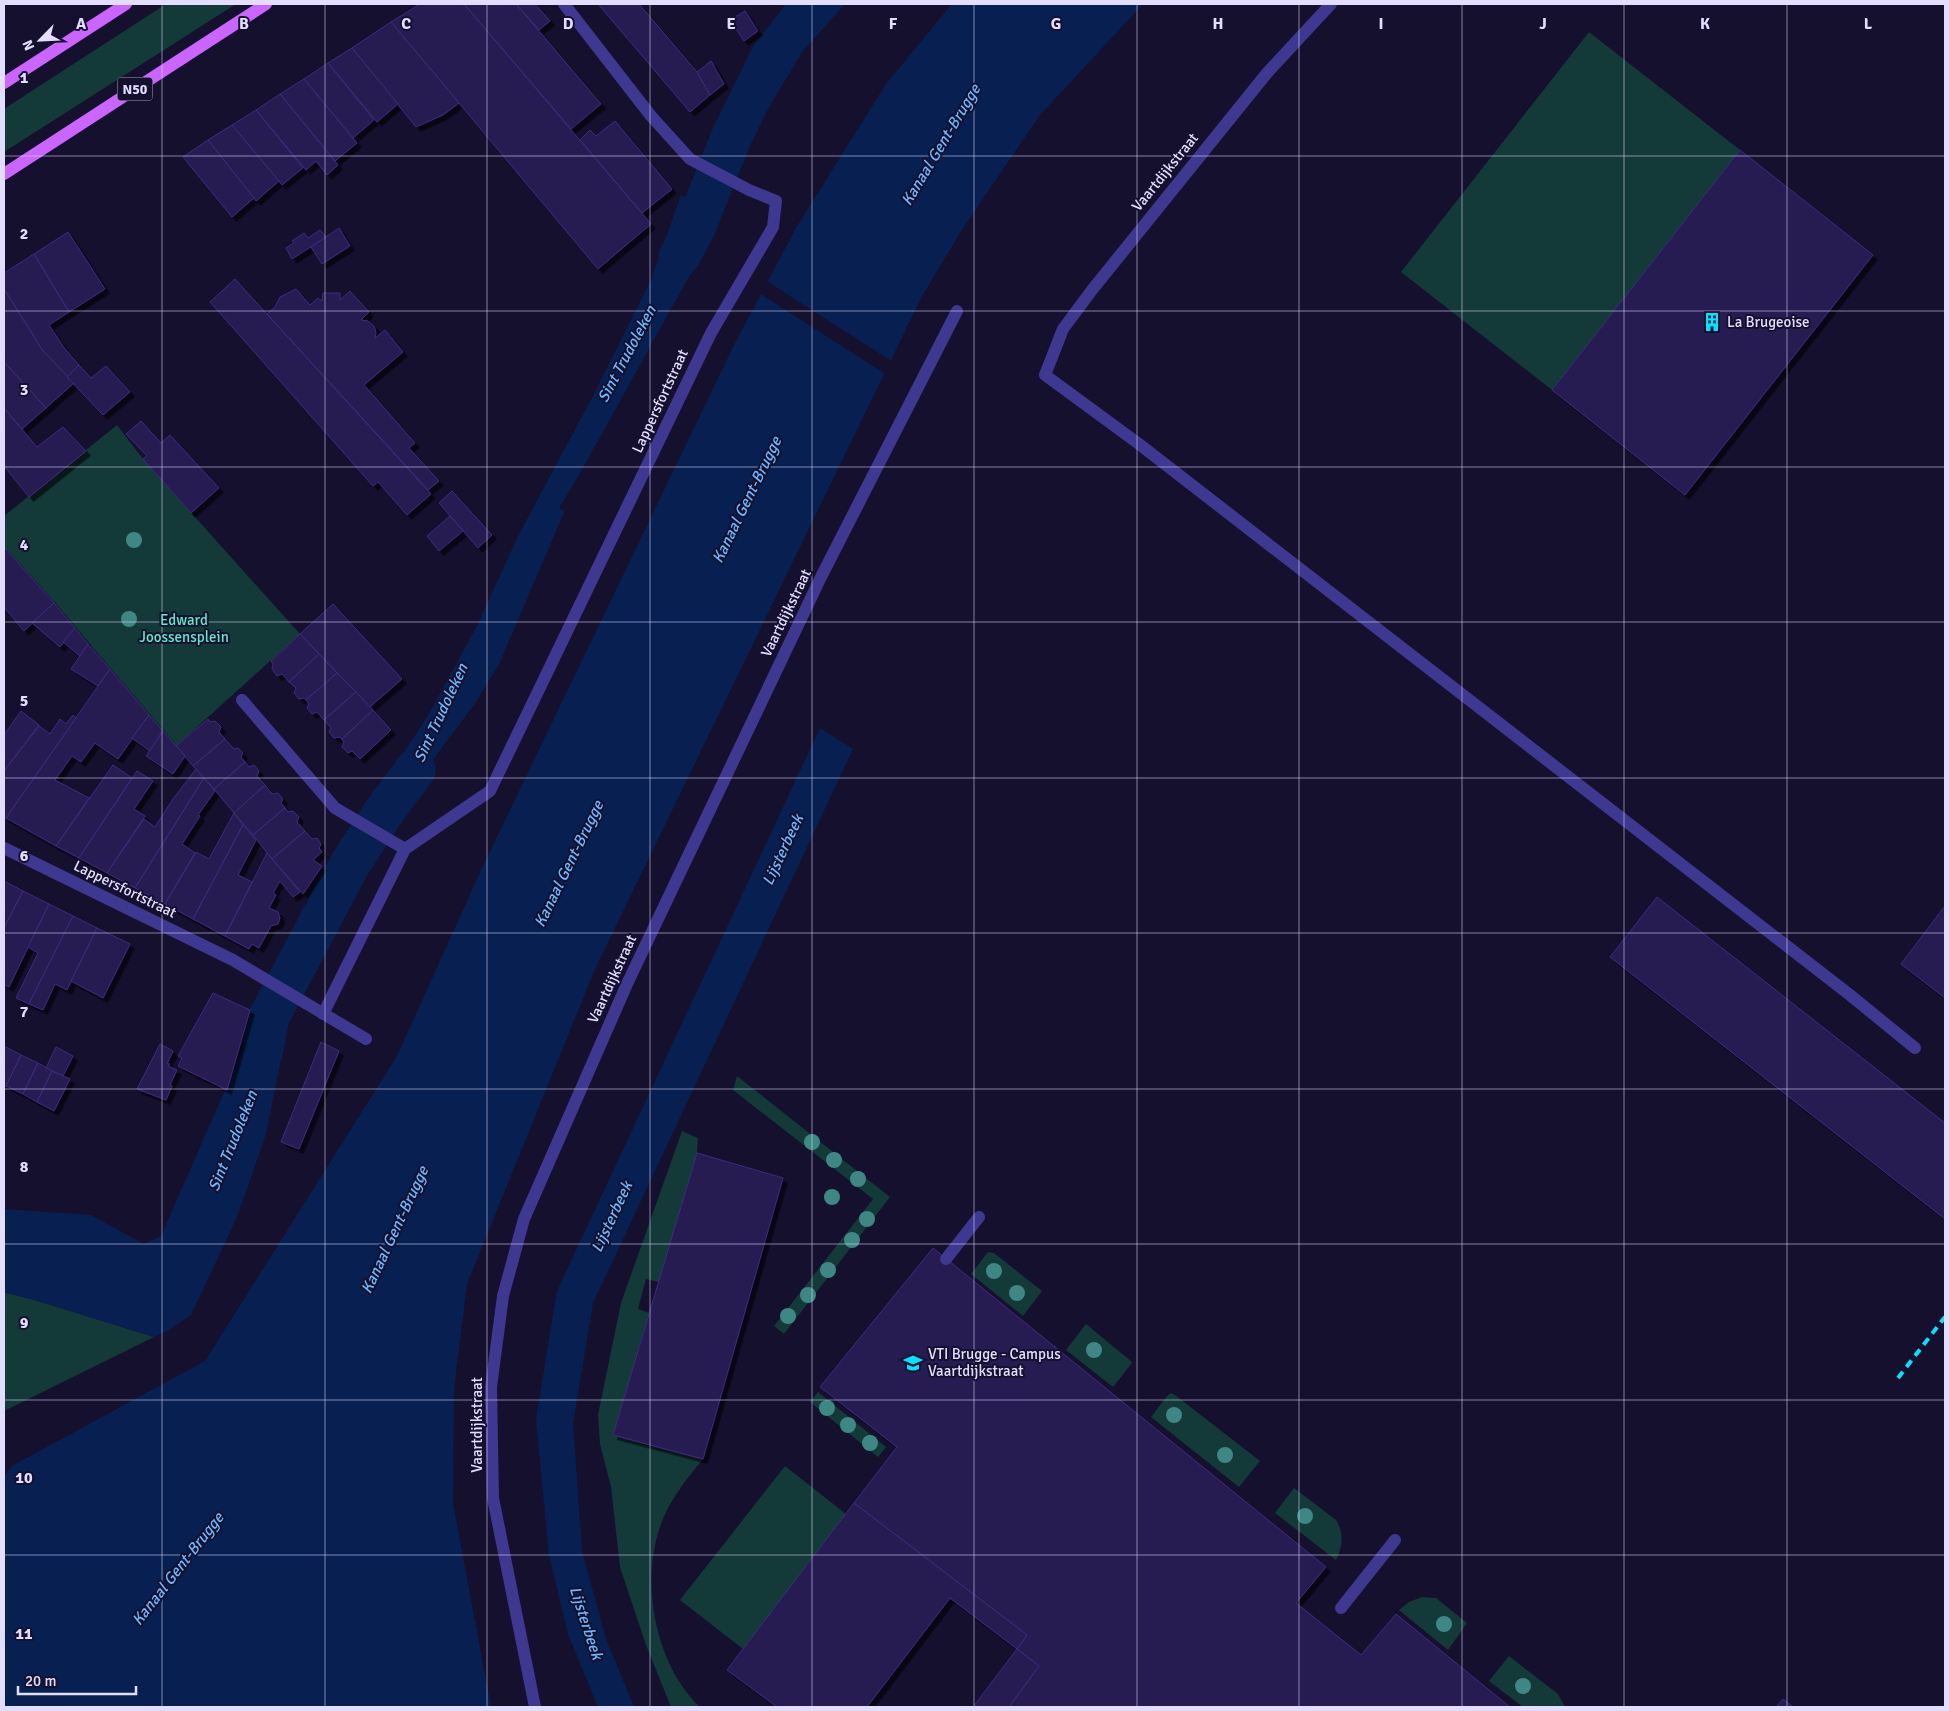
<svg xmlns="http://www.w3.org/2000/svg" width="1949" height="1711" font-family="Signika,sans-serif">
<defs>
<filter id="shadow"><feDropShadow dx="4.5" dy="4.5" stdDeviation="0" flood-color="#0009"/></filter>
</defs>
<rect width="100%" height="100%" fill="#16102f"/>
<g fill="#133939">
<path d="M 166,4 L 236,4 L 4,152 L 4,109 Z"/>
<path d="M 1589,32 L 1740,150 L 1552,390 L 1401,272 Z"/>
<path d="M 117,425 L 143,459 L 300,634 L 176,746 L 54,602 L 4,547 L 4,516 Z"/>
<path d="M 737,1076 L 890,1197 L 784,1334 L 774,1326 L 873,1199 L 733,1090 Z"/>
<path d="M 682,1131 L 698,1138 L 697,1153 L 659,1282 L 646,1279 L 638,1309 L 649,1313 L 613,1435 L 703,1459 C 685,1481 667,1503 659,1530 C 641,1586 656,1666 700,1707 L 671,1707 L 646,1645 L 620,1567 L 611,1487 L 600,1444 L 598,1415 L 621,1303 Z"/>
<path d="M 988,1252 L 994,1253 L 1042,1291 L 1023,1316 L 971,1274 Z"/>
<path d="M 4,1292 L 38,1301 L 154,1337 L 4,1411 Z"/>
<path d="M 1086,1324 L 1132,1362 L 1131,1364 L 1113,1387 L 1066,1350 Z"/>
<path d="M 818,1392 L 886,1447 L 878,1457 L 810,1402 Z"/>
<path d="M 1171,1393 L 1175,1395 L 1260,1461 L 1239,1487 L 1151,1417 L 1168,1395 Z"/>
<path d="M 785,1466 L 846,1514 L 743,1649 L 680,1600 Z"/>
<path d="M 1294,1488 L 1336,1520 C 1344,1533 1343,1546 1336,1560 L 1275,1513 Z"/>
<path d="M 1422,1597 L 1436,1598 L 1467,1623 L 1448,1650 L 1399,1610 L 1409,1602 Z"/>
<path d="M 1509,1656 L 1558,1694 L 1565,1707 L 1523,1707 L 1489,1681 Z"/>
</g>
<g fill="#072051">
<path d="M 796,4 L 845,4 L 802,52 L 747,144 L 717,128 L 754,51 L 777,21 Z"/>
<path d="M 952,4 L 1143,4 L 1040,115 L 963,228 L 921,298 L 595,969 L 467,1284 L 454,1388 L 453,1503 L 491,1707 L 4,1707 L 4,1477 L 12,1466 L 205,1361 L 397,1056 L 482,868 L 734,345 L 796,228 L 886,84 Z"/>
<path d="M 681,195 L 718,216 L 703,251 L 584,466 L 499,664 L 474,705 L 425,770 L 391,823 L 372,807 L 375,797 L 427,717 L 476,628 L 518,536 L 593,396 L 651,280 Z"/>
<path d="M 820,728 L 853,749 L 593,1303 L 573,1423 L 582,1551 L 606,1639 L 634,1707 L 598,1707 L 568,1634 L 549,1555 L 536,1419 L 557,1291 Z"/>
<path d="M 356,834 L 378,848 L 300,986 L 278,974 Z"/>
<path d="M 262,993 L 291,1009 L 266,1134 L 237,1217 L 191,1315 L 169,1330 L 154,1337 L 38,1301 L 4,1292 L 4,1209 L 91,1215 L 144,1244 L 161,1236 L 240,1056 Z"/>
</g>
<g fill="#16102f">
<path d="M 765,280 L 893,362 L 887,375 L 759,293 Z"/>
<path d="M 627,394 L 587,468 L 567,513 L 559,508 Z"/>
</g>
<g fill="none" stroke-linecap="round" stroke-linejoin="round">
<g stroke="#072051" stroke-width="41">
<path d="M 679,257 L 695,228 L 731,138 L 770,58 L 812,4"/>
<path d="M 262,1054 L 269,1017 L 350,864 L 385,810 L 415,770"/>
</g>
</g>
<g fill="#271b51" stroke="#3e2b7f" filter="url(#shadow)">
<path d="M 420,4 L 464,4 L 651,224 L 598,269 L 391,22 Z"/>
<path d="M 464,4 L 516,4 L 601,104 L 571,129 Z"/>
<path d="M 516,4 L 535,4 L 550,21 L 539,30 Z"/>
<path d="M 598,4 L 639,4 L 697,72 L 710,95 L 690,112 Z"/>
<path d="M 745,11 L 758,31 L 744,41 L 730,20 Z"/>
<path d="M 391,22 L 459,103 L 443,115 L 416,127 L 352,48 Z"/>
<path d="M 352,48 L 398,104 L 377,122 L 328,63 Z"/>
<path d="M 711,61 L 724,84 L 710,95 L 697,72 Z"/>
<path d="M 328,63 L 374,120 L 353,138 L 304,79 Z"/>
<path d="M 304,79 L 357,143 L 335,161 L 280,94 Z"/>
<path d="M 280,94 L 338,165 L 327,175 L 316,161 L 306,170 L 256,110 Z"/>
<path d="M 256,110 L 303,168 L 282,185 L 232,125 Z"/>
<path d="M 615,121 L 672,189 L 642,213 L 580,140 L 590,130 L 596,136 Z"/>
<path d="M 232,125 L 279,181 L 256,201 L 208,140 Z"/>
<path d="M 208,140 L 254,198 L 232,217 L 183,157 Z"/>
<path d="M 1740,150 L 1873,255 L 1685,495 L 1552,390 Z"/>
<path d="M 339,228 L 350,246 L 322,264 L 311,247 Z"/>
<path d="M 320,230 L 326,237 L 292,259 L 286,248 L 294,243 L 292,241 L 304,233 L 308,238 Z"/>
<path d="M 68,232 L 105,289 L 69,312 L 34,254 Z"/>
<path d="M 34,254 L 69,312 L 49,325 L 65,349 L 79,365 L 67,377 L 43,351 L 4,289 L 4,273 Z"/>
<path d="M 235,279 L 431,494 L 407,515 L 378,482 L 373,486 L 210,302 Z"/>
<path d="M 4,289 L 43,351 L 74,383 L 46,408 L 4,362 Z"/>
<path d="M 296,289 L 310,305 L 318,298 L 322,301 L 323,293 L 340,293 L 340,300 L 350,291 L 369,312 L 361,320 L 368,321 L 374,326 L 376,333 L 375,338 L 385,330 L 403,352 L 364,385 L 415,443 L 409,448 L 439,481 L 428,490 L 267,314 L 275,307 L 280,297 Z"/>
<path d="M 4,362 L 46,408 L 22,429 L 4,408 Z"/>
<path d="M 79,365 L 91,378 L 106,366 L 130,392 L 103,415 L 67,377 Z"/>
<path d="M 4,408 L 37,447 L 63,427 L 86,451 L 29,497 L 4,466 Z"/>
<path d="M 141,421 L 161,443 L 170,435 L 219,488 L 191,513 L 143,459 L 147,456 L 126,434 Z"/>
<path d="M 452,491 L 492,535 L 478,548 L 439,503 Z"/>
<path d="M 450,516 L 463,531 L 439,551 L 427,536 Z"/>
<path d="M 4,547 L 54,603 L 24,631 L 4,607 Z"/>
<path d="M 54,603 L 75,628 L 60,647 L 32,623 Z"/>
<path d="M 333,604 L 402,679 L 370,707 L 300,634 Z"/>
<path d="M 75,628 L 88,644 L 80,656 L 63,642 Z"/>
<path d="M 300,634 L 319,654 L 289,682 L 282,674 L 277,676 L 272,669 L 273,664 L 271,661 Z"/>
<path d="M 88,644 L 110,669 L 98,686 L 71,669 Z"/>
<path d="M 319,654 L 337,673 L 306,700 L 304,698 L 299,699 L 294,693 L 296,688 L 289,682 Z"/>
<path d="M 110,669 L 149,715 L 118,759 L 95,743 L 81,762 L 72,756 L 55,780 L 89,798 L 56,846 L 6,818 Z"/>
<path d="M 337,673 L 356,692 L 324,720 L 317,712 L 312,714 L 307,708 L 309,704 L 306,700 Z"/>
<path d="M 356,692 L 373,710 L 342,739 L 339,737 L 334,738 L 329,732 L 331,728 L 324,720 Z"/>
<path d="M 373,710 L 391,730 L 360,759 L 352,751 L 348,753 L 342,747 L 344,742 L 342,739 Z"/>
<path d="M 21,711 L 39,725 L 4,771 L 4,735 Z"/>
<path d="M 73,715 L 76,718 L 6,818 L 4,817 L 4,771 L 39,726 L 50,734 L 60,719 L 66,724 Z"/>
<path d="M 149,715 L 163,731 L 150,751 L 132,738 Z"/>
<path d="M 208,719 L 210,722 L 215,721 L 221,727 L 219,732 L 225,739 L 193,766 L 176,746 Z"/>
<path d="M 163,731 L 185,756 L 173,774 L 146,756 Z"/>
<path d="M 225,739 L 234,749 L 238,748 L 243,753 L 241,757 L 245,762 L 214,789 L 193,766 Z"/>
<path d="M 245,762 L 249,767 L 254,765 L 259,771 L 257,776 L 265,785 L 234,813 L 214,789 Z"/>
<path d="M 113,765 L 132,778 L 79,858 L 56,846 Z"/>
<path d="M 196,769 L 204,778 L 135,888 L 107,873 L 144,819 L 155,827 L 173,799 Z"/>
<path d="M 137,771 L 153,781 L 134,809 L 145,816 L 107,873 L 79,858 Z"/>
<path d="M 204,778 L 215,791 L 198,815 L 200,816 L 182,844 L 195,853 L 165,904 L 135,888 Z"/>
<path d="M 265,785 L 272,794 L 278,793 L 283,799 L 281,803 L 285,808 L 253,835 L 234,813 Z"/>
<path d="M 285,808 L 288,812 L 293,811 L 299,817 L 297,822 L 305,831 L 272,859 L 253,835 Z"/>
<path d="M 234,813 L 243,825 L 193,919 L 165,904 L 196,852 L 209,859 Z"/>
<path d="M 243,825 L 256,840 L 238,875 L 252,882 L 225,936 L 193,919 Z"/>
<path d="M 305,831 L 312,839 L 317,838 L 321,844 L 319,848 L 322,852 L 313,860 L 322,866 L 303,894 L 272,859 Z"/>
<path d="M 267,853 L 300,892 L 293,897 L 280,881 L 273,893 L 276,895 L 269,908 L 278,912 L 280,918 L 278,924 L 271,926 L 259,948 L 252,944 L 249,949 L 225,936 Z"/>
<path d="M 4,881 L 23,891 L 4,928 Z"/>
<path d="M 23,891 L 49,904 L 9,987 L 4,984 L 4,928 Z"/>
<path d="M 1657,897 L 1945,1123 L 1945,1219 L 1610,957 Z"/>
<path d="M 49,904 L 73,916 L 29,1004 L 16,998 L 38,953 L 28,947 Z"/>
<path d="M 1945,906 L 1945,998 L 1901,964 Z"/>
<path d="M 73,916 L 97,928 L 67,990 L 55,984 L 43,1010 L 29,1004 Z"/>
<path d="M 97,928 L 130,944 L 103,998 L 71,981 Z"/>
<path d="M 213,993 L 250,1010 L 227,1090 L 178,1066 L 182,1058 L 178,1056 Z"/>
<path d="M 321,1042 L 339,1051 L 299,1149 L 281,1142 Z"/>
<path d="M 160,1044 L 173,1051 L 167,1064 L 170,1064 L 168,1066 L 177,1070 L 170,1085 L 172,1086 L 166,1100 L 137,1089 Z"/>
<path d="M 4,1046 L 21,1055 L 6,1086 L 4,1085 Z"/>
<path d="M 56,1047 L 73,1056 L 63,1076 L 46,1068 Z"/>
<path d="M 21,1055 L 38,1063 L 23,1094 L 6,1086 Z"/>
<path d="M 38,1063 L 52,1071 L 37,1102 L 23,1094 Z"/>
<path d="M 52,1071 L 70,1079 L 54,1111 L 37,1102 Z"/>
<path d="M 697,1153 L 783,1178 L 703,1459 L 613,1435 Z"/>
<path d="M 933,1248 L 1326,1567 L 1296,1603 L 1361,1655 L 1396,1614 L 1510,1707 L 1009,1707 L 1039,1666 L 1017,1649 L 1027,1635 L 854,1503 L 897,1447 L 820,1387 Z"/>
<path d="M 854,1503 L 1027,1635 L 1017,1649 L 950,1598 L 867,1707 L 777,1707 L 727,1670 Z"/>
<path d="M 1017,1649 L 1039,1666 L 1009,1707 L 973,1707 Z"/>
<path d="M 1783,1699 L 1793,1707 L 1776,1707 Z"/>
</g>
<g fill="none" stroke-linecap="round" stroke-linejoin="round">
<g stroke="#3e3891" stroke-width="12">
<path d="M 1331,4 L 1267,73 L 1092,290 L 1063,329 L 1045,375 L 1139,444 L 1850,995 L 1915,1048"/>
<path d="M 242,700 L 335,808 L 405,849"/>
<path d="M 4,848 L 233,960 L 366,1039"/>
<path d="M 323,1014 L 405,849 L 490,791 L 711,333 L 773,227 L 776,201 L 749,190 L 690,159 L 651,116 L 564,4"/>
<path d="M 946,1259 L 979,1217"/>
<path d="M 1341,1608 L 1395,1540"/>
<path d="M 535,1707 L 493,1498 L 491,1387 L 503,1296 L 524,1219 L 627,984 L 821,577 L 957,311"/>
</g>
<g stroke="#ca65ff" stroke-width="12">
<path d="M 4,83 L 126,4"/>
<path d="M 4,174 L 266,4"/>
</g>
<path stroke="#0adfff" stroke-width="4" stroke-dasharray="8 6" stroke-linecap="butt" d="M 1898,1378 L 1945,1317"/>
</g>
<g fill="#3f8785">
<circle cx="134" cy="540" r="8"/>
<circle cx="129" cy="619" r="8"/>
<circle cx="812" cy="1142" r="8"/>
<circle cx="834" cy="1160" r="8"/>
<circle cx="858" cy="1179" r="8"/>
<circle cx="832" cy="1197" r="8"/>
<circle cx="867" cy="1219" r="8"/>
<circle cx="852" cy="1240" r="8"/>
<circle cx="828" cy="1270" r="8"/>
<circle cx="994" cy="1271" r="8"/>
<circle cx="1017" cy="1293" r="8"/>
<circle cx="808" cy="1295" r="8"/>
<circle cx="788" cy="1316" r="8"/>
<circle cx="1094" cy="1350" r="8"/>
<circle cx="827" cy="1408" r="8"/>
<circle cx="1174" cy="1415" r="8"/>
<circle cx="848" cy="1425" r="8"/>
<circle cx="870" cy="1443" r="8"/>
<circle cx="1225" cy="1455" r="8"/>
<circle cx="1305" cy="1516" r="8"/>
<circle cx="1444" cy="1624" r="8"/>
<circle cx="1523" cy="1686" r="8"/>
</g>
<path fill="none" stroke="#e3deff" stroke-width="1" stroke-opacity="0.55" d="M 162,4 L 162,1707M 325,4 L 325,1707M 487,4 L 487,1707M 650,4 L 650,1707M 812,4 L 812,1707M 974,4 L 974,1707M 1137,4 L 1137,1707M 1299,4 L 1299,1707M 1462,4 L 1462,1707M 1624,4 L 1624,1707M 1787,4 L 1787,1707M 4,156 L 1945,156M 4,311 L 1945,311M 4,467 L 1945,467M 4,622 L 1945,622M 4,778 L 1945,778M 4,933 L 1945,933M 4,1089 L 1945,1089M 4,1244 L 1945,1244M 4,1400 L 1945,1400M 4,1555 L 1945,1555"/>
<defs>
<g id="building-bare" transform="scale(1.5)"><path d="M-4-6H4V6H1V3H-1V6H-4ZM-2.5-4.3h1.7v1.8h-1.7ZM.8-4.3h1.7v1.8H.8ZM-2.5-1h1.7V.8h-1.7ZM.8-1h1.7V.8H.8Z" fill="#0adfff" stroke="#16102f" stroke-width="2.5" paint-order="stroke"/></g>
<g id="school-bare" transform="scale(1.5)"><path d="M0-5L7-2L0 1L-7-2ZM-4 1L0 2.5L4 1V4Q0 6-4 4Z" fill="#0adfff" stroke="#16102f" stroke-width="2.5" paint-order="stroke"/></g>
</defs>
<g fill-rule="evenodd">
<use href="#building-bare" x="1712" y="322"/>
<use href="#school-bare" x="913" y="1363"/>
</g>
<g text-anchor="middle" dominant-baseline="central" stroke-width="4" stroke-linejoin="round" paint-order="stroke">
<rect fill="#16102f" stroke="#a6a0c1" stroke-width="1" x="117.5" y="77.5" width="35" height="23" rx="4"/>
<g font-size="14" font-weight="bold" fill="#e3deff">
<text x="135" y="89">N50</text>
</g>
<g font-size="15" fill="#e3deff" stroke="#16102f">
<text transform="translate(1165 172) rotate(-51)">Vaartdijkstraat</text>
<text transform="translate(660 401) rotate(-65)">Lappersfortstraat</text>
<text transform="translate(786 613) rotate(-64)">Vaartdijkstraat</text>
<text transform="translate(125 889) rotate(26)">Lappersfortstraat</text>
<text transform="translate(612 979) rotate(-65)">Vaartdijkstraat</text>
<text transform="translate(477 1425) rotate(-90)">Vaartdijkstraat</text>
</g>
<g font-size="15" fill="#e3deff" stroke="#16102f" text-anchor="start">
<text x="1727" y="322">La Brugeoise</text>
<text x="928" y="1354">VTI Brugge - Campus<tspan x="928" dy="17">Vaartdijkstraat</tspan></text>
</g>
<g font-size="15" fill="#60e9cb" stroke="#16102f">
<text x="184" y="620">Edward<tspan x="184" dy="17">Joossensplein</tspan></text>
</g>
<g font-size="16" font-style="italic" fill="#6cb7ff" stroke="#16102f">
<text transform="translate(941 145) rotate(-59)">Kanaal Gent-Brugge</text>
<text transform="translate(627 354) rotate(-62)">Sint Trudoleken</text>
<text transform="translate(747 500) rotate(-64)">Kanaal Gent-Brugge</text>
<text transform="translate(441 713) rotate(-65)">Sint Trudoleken</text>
<text transform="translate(783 850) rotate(-65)">Lijsterbeek</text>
<text transform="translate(569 864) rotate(-64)">Kanaal Gent-Brugge</text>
<text transform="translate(233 1141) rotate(-68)">Sint Trudoleken</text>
<text transform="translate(612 1217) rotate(-65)">Lijsterbeek</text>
<text transform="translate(395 1230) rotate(-65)">Kanaal Gent-Brugge</text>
<text transform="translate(178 1569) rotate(-52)">Kanaal Gent-Brugge</text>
<text transform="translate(586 1623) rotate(72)">Lijsterbeek</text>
</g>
</g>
<g font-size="16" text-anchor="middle" font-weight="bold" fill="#e3deff" stroke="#16102f" stroke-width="4" stroke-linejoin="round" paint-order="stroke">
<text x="81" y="29">A</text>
<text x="244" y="29">B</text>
<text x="406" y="29">C</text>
<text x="568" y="29">D</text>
<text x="731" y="29">E</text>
<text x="893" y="29">F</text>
<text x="1056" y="29">G</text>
<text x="1218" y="29">H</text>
<text x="1381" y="29">I</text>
<text x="1543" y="29">J</text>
<text x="1705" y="29">K</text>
<text x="1868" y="29">L</text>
<text x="24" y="83">1</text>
<text x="24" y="239">2</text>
<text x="24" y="395">3</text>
<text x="24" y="550">4</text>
<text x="24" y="706">5</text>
<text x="24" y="861">6</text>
<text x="24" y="1017">7</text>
<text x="24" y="1172">8</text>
<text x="24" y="1328">9</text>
<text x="24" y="1483">10</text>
<text x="24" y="1639">11</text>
</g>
<rect width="1949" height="1711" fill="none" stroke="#e3deff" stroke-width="10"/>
<g transform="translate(40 40) rotate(246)" stroke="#16102f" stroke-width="4" paint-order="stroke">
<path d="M0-4L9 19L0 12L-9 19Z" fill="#e3deff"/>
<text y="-8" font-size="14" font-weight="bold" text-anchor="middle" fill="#e3deff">N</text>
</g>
<path d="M18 1686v8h118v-8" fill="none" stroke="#e3deff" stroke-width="2.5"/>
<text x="25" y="1686" font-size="15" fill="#e3deff" stroke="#16102f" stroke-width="4" paint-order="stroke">20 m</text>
</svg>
